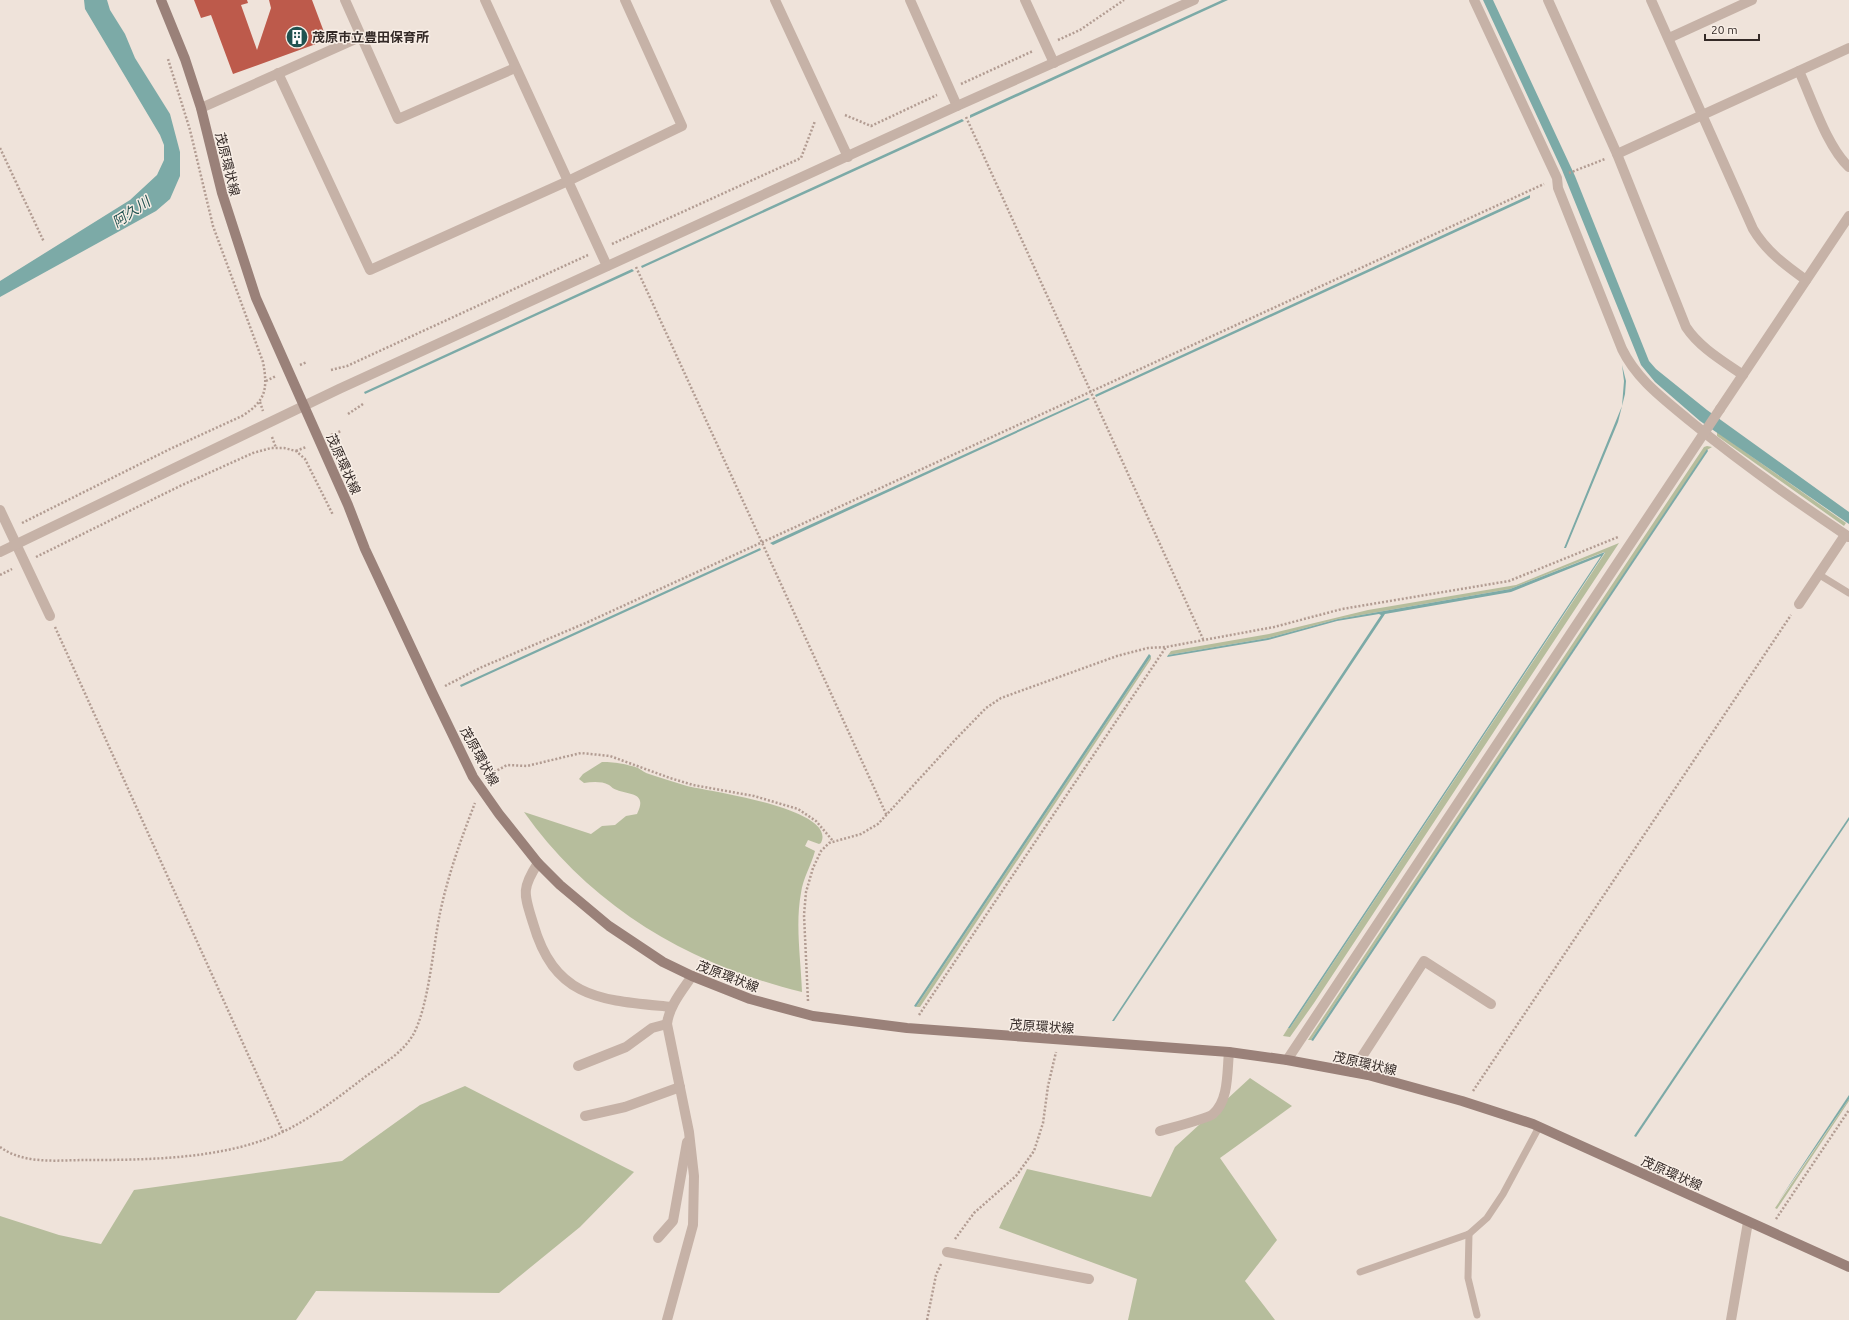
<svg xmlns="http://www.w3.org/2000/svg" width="1849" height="1320" font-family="Ubuntu,'Noto Sans JP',sans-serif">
<rect width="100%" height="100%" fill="#efe3da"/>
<g fill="#b6bd9c">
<path d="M 1717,432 L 1846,523 L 1844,526 L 1717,436 Z"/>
<path d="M 1707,446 L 1712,447 L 1707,450 L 1311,1040 L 1308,1040 L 1704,447 Z"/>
<path d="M 1619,543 L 1314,1003 L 1290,1037 L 1283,1036 L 1288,1028 L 1290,1028 L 1605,553 L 1604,552 L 1510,589 L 1338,619 L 1268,638 L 1168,655 L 1171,651 L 1269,634 L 1368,610 L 1516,585 Z"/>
<path d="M 1151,656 L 1151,659 L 920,1007 L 916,1007 Z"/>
<path d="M 602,762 C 614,762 627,764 638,768 C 642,770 645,773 649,774 C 661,778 674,782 687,786 C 706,791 838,808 821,843 L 819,844 L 808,840 L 805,846 L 815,851 C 811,866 803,878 801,893 C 795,925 801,960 802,992 C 690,965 591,907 524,812 L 591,834 L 602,826 L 615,825 L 626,816 L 637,814 C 648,792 629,795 617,790 C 613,789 612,787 609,785 C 601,781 592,782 584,783 L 579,779 L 583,774 Z"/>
<path d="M 1250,1078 L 1292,1106 L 1220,1158 L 1277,1240 L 1245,1281 L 1275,1320 L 1128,1320 L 1137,1279 L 999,1228 L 1027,1169 L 1151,1197 L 1175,1147 Z"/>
<path d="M 465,1086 L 634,1172 L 580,1227 L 499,1293 L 316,1291 L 296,1320 L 0,1320 L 0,1216 L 59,1235 L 101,1244 L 134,1190 L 342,1161 L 420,1105 Z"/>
<path d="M 1849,1099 L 1849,1101 L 1777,1209 L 1775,1208 Z"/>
</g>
<g fill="#7caaa7">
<path d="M 84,0 L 107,0 L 110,10 L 125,34 L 135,58 L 170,114 L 180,152 L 180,176 L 170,199 L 156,211 L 0,297 L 0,281 L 130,200 L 157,175 L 164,160 L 164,145 L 160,135 L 85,9 Z"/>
<path d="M 1222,0 L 1228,0 L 970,118 L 970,115 Z"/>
<path d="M 1483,0 L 1493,0 L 1575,176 L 1649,361 L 1656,369 L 1707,410 L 1849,512 L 1849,524 L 1700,421 L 1655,382 L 1641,365 L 1562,170 Z"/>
<path d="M 962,119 L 964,121 L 642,268 L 641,266 Z"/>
<path d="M 1530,195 L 1530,198 L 1096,397 L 1095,395 Z"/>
<path d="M 632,269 L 634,271 L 365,394 L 364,392 Z"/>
<path d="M 1622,365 L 1626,381 L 1625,394 L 1618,422 L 1566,548 L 1564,548 L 1622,406 L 1624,381 Z"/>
<path d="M 1088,398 L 1090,399 L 773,545 L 770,543 Z"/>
<path d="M 1707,449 L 1708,451 L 1313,1041 L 1311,1040 Z"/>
<path d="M 760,548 L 761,550 L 461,687 L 460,685 Z"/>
<path d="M 1605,552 L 1290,1028 L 1288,1028 L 1601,556 L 1511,592 L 1385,614 L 1114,1021 L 1112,1021 L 1381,615 L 1379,614 L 1337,621 L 1268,640 L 1167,657 L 1168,655 L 1268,638 L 1338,619 L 1510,589 Z"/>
<path d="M 1149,654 L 1151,656 L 916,1007 L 914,1006 Z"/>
<path d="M 1849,817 L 1849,820 L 1636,1137 L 1634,1136 Z"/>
<path d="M 1849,1095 L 1849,1099 L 1778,1202 Z"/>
</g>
<path fill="#bd5a4b" d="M 194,0 L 247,0 L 248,3 L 241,5 L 257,50 L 271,8 L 269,0 L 312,0 L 327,40 L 233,74 L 211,15 L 201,18 Z"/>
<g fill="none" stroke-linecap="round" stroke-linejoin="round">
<g stroke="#b29c92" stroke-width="2.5" stroke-dasharray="2 2" stroke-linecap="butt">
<path d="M 1058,40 L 1080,30 L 1124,0"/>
<path d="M 961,84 L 1033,51"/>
<path d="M 845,115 L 871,126 L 937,95"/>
<path d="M 966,117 L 1203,639"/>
<path d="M 0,148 L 44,242"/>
<path d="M 1569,173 L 1605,159"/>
<path d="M 612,244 L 801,158 L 815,121"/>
<path d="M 636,267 L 887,816"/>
<path d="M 300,365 L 307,362"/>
<path d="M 331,370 L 347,366 L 588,255"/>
<path d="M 266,381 L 276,376"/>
<path d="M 260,402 L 263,411"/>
<path d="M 348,414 L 363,404"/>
<path d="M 331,435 L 341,431"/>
<path d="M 272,437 L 276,448"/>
<path d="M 296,451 L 306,447"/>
<path d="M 22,523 L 170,449 L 242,416 C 266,401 268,389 263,362 L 213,226 L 190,130 L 168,59"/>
<path d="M 36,557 L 180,486 L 253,453 L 271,448 L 284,448 L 296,451 L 305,459 L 333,515"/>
<path d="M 0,575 L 12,569"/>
<path d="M 55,627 L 283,1132"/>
<path d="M 445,686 L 482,667 L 588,622 L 1544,184"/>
<path d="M 487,776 L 507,765 L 527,766 L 581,753 L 610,756 L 670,778 L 693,785 L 754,796 L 798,809 L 816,821 L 833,841"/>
<path d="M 808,1001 L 804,915 L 806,892 L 813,868 L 821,851 L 829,843 L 861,834 L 878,824 L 955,740 L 986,708 L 1001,698 L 1117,656 L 1148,648 L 1166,647"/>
<path d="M 919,1015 L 1166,647 L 1274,627 L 1342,609 L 1509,581 L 1618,537"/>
<path d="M 1473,1091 L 1791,615"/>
<path d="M 0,1147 C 25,1165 58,1160 87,1160 C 147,1160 221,1159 276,1135 C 306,1122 335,1100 361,1080 C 379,1066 401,1055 413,1035 C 429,1006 433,946 440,913 C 448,875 461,839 475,803"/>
<path d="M 1776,1219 L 1849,1110"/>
<path d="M 955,1239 L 974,1213 L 1016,1176 L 1034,1151 L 1043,1123 L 1048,1086 L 1056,1052"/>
<path d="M 927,1320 L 936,1275 L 941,1264"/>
</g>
<g stroke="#c6b2a7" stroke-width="7">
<path d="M 1818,574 L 1849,593"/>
<path d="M 1469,1234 L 1468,1278 L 1477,1315"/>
<path d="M 1360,1272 L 1469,1234 L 1487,1218 L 1503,1194 L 1539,1127"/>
</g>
<g stroke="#c6b2a7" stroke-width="10">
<path d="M 345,0 L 398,119 L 515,68"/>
<path d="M 485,0 L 607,266"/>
<path d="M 910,0 L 957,106"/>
<path d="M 1025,0 L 1054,63"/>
<path d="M 1474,0 L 1557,178 L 1558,188 L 1622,349 C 1637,380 1664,399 1690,421 C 1741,463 1795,501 1849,537"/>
<path d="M 1548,0 L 1617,154 L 1686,327 C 1700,348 1723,361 1743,375"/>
<path d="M 1651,0 L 1753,229 C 1766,251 1785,265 1806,280"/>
<path d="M 1669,38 L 1752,0"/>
<path d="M 1799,71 C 1812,99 1827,147 1849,167"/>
<path d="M 278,73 L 370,270 L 568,181 L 682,126 L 625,0"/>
<path d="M 201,108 L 360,37"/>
<path d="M 1617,154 L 1849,48"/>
<path d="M 0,510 L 50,616"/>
<path d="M 1799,604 L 1845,535"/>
<path d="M 538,863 C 521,889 524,894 533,923 C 555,1000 602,1000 671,1007"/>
<path d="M 1287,1060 L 1720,409"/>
<path d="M 578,1066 L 626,1047 L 652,1028 L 667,1024"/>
<path d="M 1352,1072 L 1424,961 L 1491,1004"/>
<path d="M 585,1116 L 625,1107 L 680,1087"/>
<path d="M 1160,1131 C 1170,1128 1207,1119 1213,1114 C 1229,1101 1227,1071 1229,1052"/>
<path d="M 658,1238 L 673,1221 L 687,1142"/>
<path d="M 947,1252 L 1089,1279"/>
<path d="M 667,1320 L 693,1225 L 694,1176 L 689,1132 L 667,1024 C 669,1006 682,991 692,976"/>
<path d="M 1731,1320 L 1748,1222"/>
</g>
<g stroke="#c6b2a7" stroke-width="10">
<path d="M 775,0 L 848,157"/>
<path d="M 1720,409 L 1849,216"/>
<path d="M 0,552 L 339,389 L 957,106 L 1194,0"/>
</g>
<path stroke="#9a8179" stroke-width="10" d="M 161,0 L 185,59 L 201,108 L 222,193 L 256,298 L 348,505 L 365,549 L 432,692 L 473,777 L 499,814 L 538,863 L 560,885 L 609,926 L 663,962 L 692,976 L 750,999 L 813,1016 L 907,1028 L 1229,1052 L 1287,1060 L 1368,1075 L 1462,1101 L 1533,1124 L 1849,1267"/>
</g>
<defs>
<g id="building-disc" transform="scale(1.15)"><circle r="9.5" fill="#205250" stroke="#f8eee6"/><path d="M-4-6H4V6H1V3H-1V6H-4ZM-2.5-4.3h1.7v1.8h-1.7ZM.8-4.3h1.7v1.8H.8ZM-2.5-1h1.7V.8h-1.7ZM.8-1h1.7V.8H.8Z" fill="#fff"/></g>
</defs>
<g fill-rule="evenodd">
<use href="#building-disc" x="297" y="37"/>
</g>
<g text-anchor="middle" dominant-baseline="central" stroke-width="3" stroke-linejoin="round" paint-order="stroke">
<g font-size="13" font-weight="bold" fill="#342a27" stroke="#f8eee6" text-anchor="start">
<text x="312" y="37">茂原市立豊田保育所</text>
</g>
<g font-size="13" fill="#342a27" stroke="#f8eee6">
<text transform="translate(228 164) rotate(76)">茂原環状線</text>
<text transform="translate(344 464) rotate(66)">茂原環状線</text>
<text transform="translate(480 756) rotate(61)">茂原環状線</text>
<text transform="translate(728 976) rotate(21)">茂原環状線</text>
<text transform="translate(1042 1026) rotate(4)">茂原環状線</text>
<text transform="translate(1365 1063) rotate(13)">茂原環状線</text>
<text transform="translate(1672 1173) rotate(24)">茂原環状線</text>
</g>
<g font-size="14" font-style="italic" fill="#205250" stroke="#f8eee6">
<text transform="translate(131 212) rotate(-34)">阿久川</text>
</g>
</g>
<path d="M1705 34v6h54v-6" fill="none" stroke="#342a27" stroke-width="2"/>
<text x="1711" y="34" font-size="12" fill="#342a27" stroke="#f8eee6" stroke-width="3" paint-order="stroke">20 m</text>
</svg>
